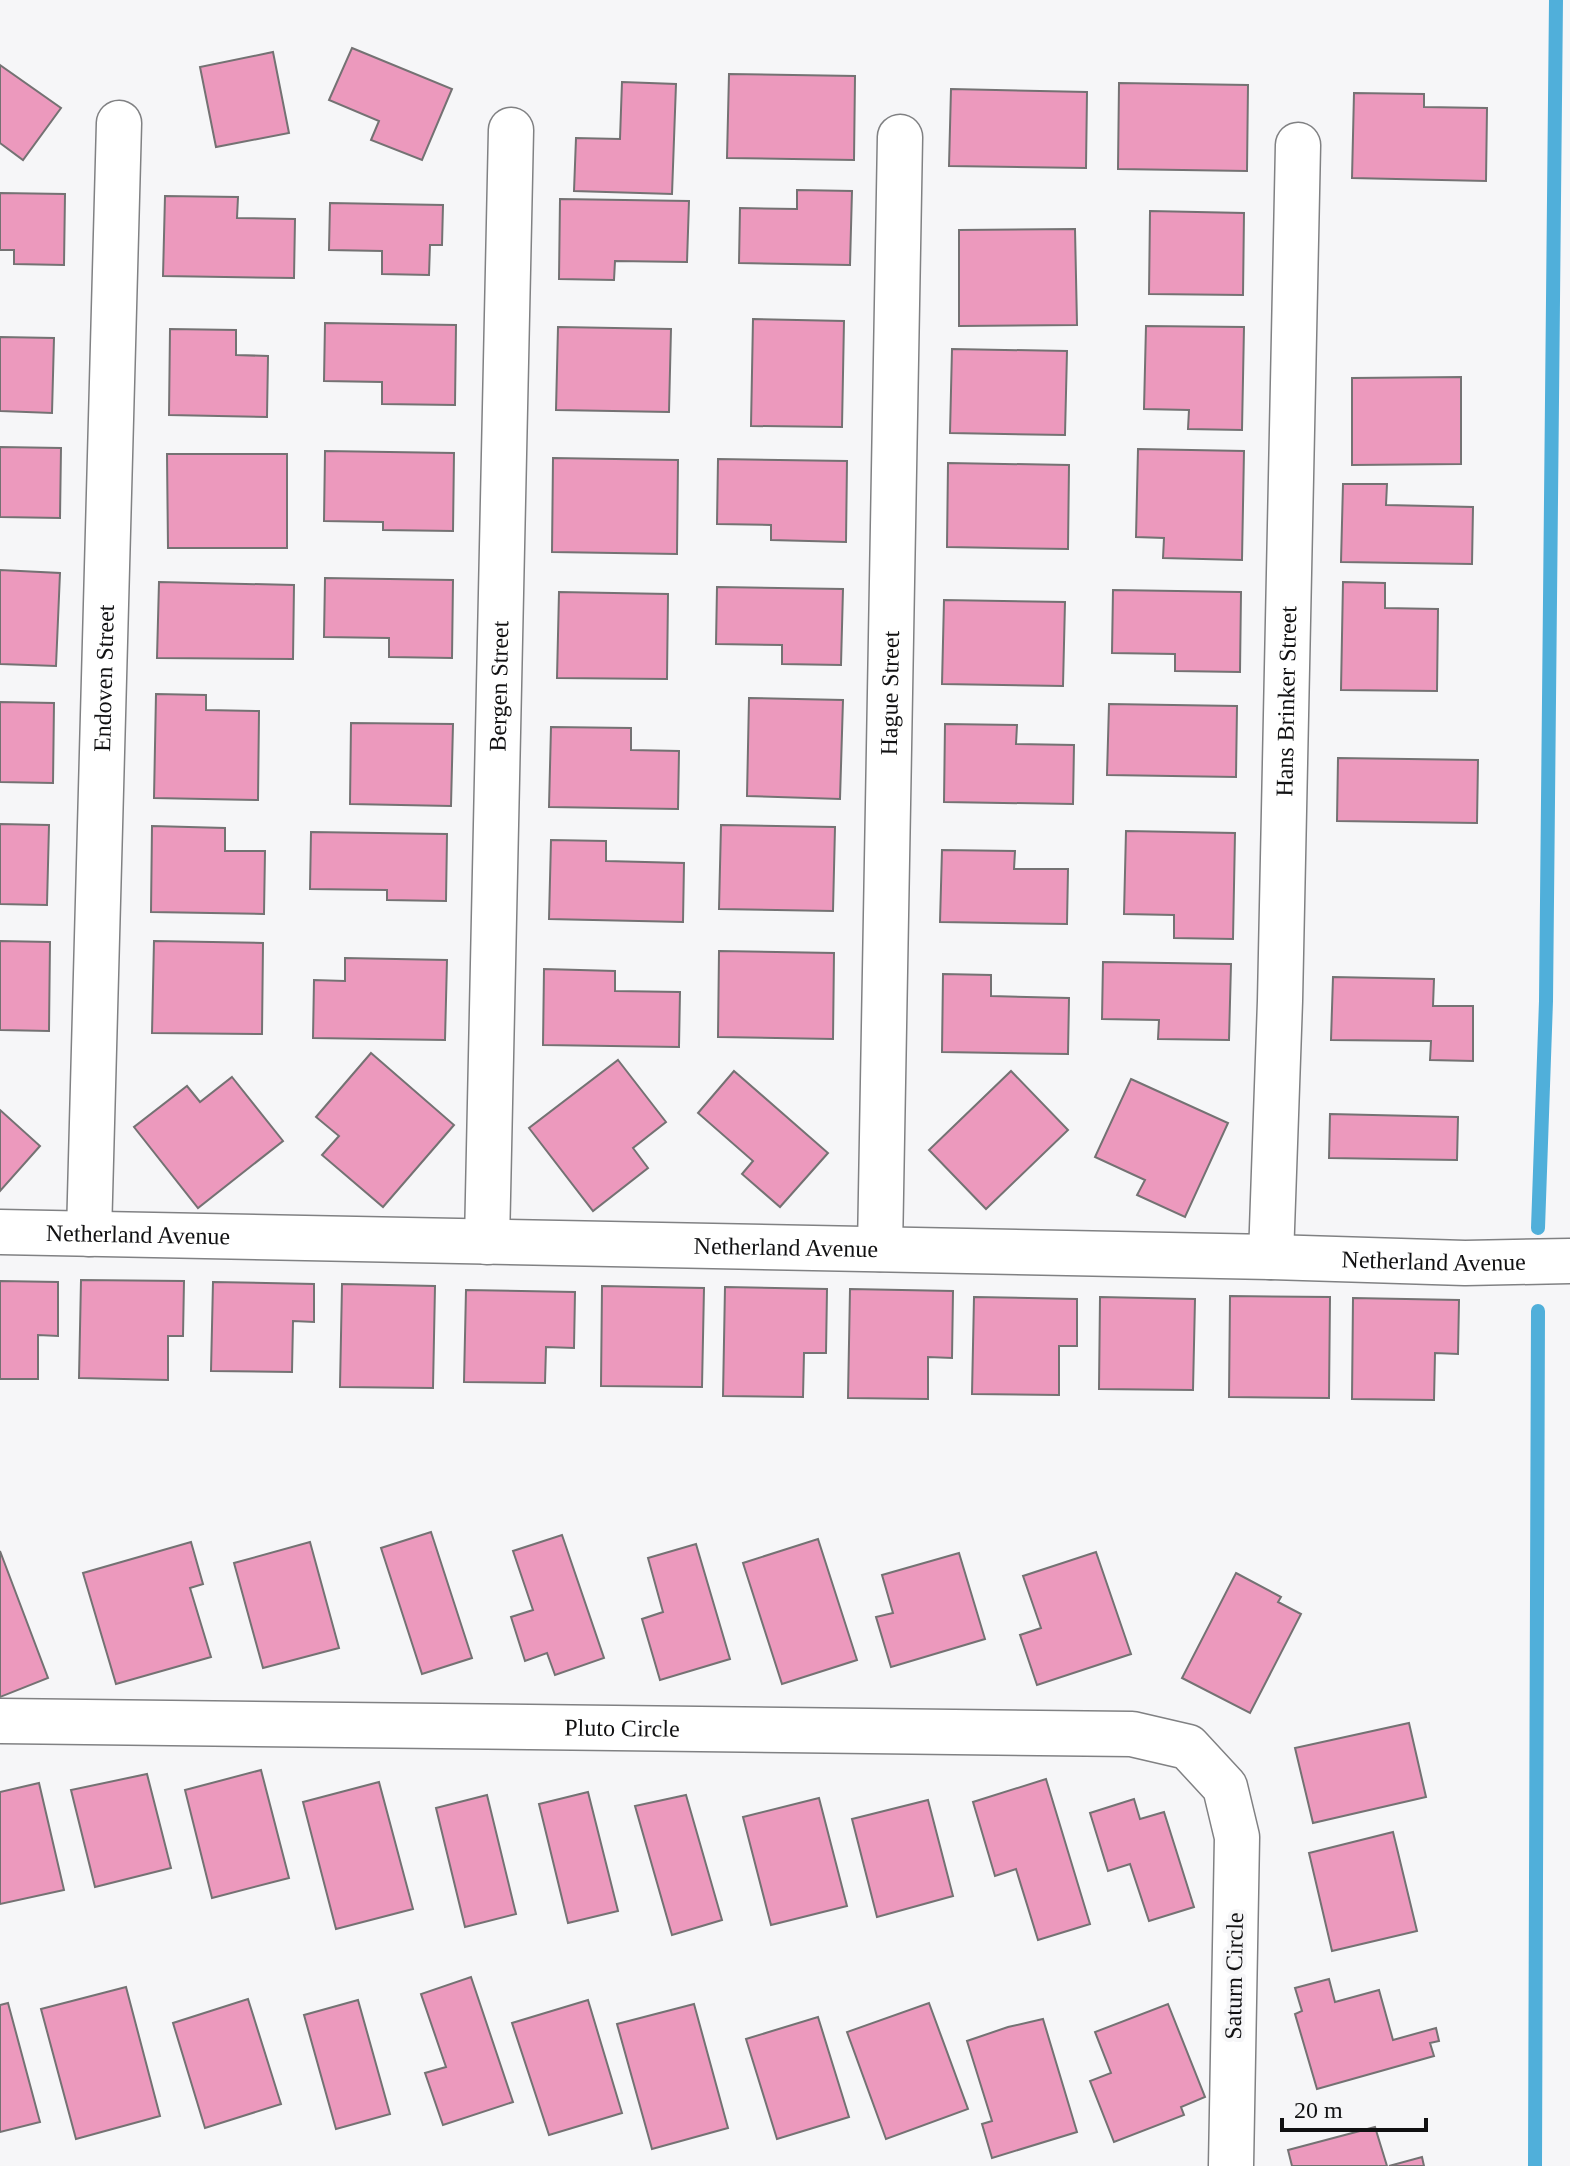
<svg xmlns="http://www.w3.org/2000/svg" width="1570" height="2166" font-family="'Times New Roman',serif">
<rect width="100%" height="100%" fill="#f6f6f8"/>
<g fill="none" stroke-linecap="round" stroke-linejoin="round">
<g stroke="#50afda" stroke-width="14">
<path d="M 1538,1228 L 1546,1001 L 1556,0"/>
<path d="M 1535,2166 L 1538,1311"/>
</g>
</g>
<g fill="#ec99bd" stroke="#747273" stroke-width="2">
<path d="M 352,48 L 452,89 L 422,160 L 371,140 L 379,121 L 329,100 Z"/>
<path d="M 273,52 L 289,133 L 216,147 L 200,67 Z"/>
<path d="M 0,65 L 61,108 L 23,160 L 0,143 Z"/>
<path d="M 729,74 L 855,76 L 854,160 L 727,158 Z"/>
<path d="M 622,82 L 676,84 L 672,194 L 574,191 L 576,138 L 620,139 Z"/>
<path d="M 1119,83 L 1248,85 L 1247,171 L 1118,169 Z"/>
<path d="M 951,89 L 1087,92 L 1086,168 L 949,166 Z"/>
<path d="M 1354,93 L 1424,94 L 1424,107 L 1487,108 L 1486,181 L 1352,178 Z"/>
<path d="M 797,190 L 852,191 L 850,265 L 739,263 L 740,208 L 797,209 Z"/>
<path d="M 0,193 L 65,194 L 64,265 L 14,264 L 14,250 L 0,250 Z"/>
<path d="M 165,196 L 238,197 L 237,218 L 295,219 L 294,278 L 163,276 Z"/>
<path d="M 560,199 L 689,201 L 687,262 L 615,261 L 614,280 L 559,279 Z"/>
<path d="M 330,203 L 443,205 L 442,245 L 430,245 L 429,275 L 382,274 L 382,251 L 329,250 Z"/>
<path d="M 1150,211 L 1244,213 L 1243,295 L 1149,294 Z"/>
<path d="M 1075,229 L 1077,325 L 959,326 L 959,230 Z"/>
<path d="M 753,319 L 844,321 L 842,427 L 751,426 Z"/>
<path d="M 325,323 L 456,325 L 455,405 L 382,404 L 382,382 L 324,381 Z"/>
<path d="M 1146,326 L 1244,327 L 1242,430 L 1188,429 L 1189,410 L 1144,409 Z"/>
<path d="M 558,327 L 671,329 L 669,412 L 556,410 Z"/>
<path d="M 170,329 L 236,330 L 236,355 L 268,356 L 267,417 L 169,415 Z"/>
<path d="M 0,337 L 54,338 L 52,413 L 0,411 Z"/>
<path d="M 952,349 L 1067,351 L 1065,435 L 950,433 Z"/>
<path d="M 1461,377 L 1461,464 L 1352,465 L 1352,378 Z"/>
<path d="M 0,447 L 61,448 L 60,518 L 0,517 Z"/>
<path d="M 1138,449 L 1244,451 L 1242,560 L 1163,558 L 1164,538 L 1136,537 Z"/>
<path d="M 325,451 L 454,453 L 453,531 L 383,530 L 383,522 L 324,521 Z"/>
<path d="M 167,454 L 287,454 L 287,548 L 168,548 Z"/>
<path d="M 553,458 L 678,460 L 677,554 L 552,552 Z"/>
<path d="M 718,459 L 847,461 L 846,542 L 771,540 L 771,525 L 717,524 Z"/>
<path d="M 948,463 L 1069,465 L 1068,549 L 947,547 Z"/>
<path d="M 1343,484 L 1387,484 L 1386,505 L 1473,507 L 1472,564 L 1341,562 Z"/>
<path d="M 0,570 L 60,573 L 56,666 L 0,664 Z"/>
<path d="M 325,578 L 453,580 L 452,658 L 389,657 L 389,638 L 324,637 Z"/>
<path d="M 159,582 L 294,585 L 293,659 L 157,658 Z"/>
<path d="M 1343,582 L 1385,583 L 1385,608 L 1438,609 L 1437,691 L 1341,690 Z"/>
<path d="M 717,587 L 843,589 L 841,665 L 782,664 L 782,645 L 716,644 Z"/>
<path d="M 1113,590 L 1241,592 L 1240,672 L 1175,671 L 1175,654 L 1112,653 Z"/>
<path d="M 559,592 L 668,594 L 667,679 L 557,678 Z"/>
<path d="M 944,600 L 1065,602 L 1063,686 L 942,684 Z"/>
<path d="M 156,694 L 206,695 L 206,710 L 259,711 L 258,800 L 154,798 Z"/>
<path d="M 749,698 L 843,700 L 840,799 L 747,796 Z"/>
<path d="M 0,702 L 54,703 L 53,783 L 0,782 Z"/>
<path d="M 1109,704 L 1237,706 L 1236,777 L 1107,775 Z"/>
<path d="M 351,723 L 453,724 L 451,806 L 350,804 Z"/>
<path d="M 945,724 L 1017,725 L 1016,744 L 1074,745 L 1073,804 L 944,802 Z"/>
<path d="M 551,727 L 631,728 L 631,750 L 679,751 L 678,809 L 549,807 Z"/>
<path d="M 1338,758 L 1478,760 L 1477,823 L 1337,821 Z"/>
<path d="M 0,824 L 49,825 L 47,905 L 0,904 Z"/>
<path d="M 721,825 L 835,827 L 833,911 L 719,909 Z"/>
<path d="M 152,826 L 225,828 L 225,851 L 265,851 L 264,914 L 151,912 Z"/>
<path d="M 1126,831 L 1235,833 L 1233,939 L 1174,938 L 1174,915 L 1124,914 Z"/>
<path d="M 311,832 L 447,834 L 446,901 L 387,900 L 387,890 L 310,889 Z"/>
<path d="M 551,840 L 606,841 L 606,861 L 684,863 L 683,922 L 549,919 Z"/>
<path d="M 942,850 L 1015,851 L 1014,869 L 1068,869 L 1067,924 L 940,922 Z"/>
<path d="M 0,941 L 50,942 L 49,1031 L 0,1030 Z"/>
<path d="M 154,941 L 263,943 L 262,1034 L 152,1033 Z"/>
<path d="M 719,951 L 834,953 L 833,1039 L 718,1037 Z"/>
<path d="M 345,958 L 447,960 L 445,1040 L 313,1038 L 314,980 L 345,981 Z"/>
<path d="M 1103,962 L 1231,964 L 1229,1040 L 1158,1039 L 1159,1020 L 1102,1019 Z"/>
<path d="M 544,969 L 615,971 L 615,991 L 680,992 L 679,1047 L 543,1045 Z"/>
<path d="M 943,974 L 991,975 L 991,996 L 1069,998 L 1068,1054 L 942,1052 Z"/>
<path d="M 1333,977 L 1434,979 L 1433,1006 L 1473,1006 L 1473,1061 L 1430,1060 L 1431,1041 L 1331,1040 Z"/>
<path d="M 371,1053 L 454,1125 L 383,1207 L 322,1155 L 339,1136 L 316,1117 Z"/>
<path d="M 618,1060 L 666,1122 L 633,1148 L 648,1168 L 593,1211 L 529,1128 Z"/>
<path d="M 734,1071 L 828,1153 L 780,1207 L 742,1174 L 753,1161 L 698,1113 Z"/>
<path d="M 1011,1071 L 1068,1130 L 986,1209 L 929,1150 Z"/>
<path d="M 232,1077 L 283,1141 L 198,1208 L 134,1127 L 187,1086 L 200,1102 Z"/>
<path d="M 1131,1079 L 1228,1123 L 1185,1217 L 1137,1195 L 1145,1180 L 1095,1157 Z"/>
<path d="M 0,1110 L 40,1146 L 0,1191 Z"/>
<path d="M 1330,1114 L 1458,1117 L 1457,1160 L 1329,1158 Z"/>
<path d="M 81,1280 L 184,1281 L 183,1336 L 168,1336 L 168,1380 L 79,1378 Z"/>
<path d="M 0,1281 L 58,1282 L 58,1336 L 38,1335 L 38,1379 L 0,1379 Z"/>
<path d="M 213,1282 L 314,1284 L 314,1322 L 293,1321 L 292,1372 L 211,1371 Z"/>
<path d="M 342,1284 L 435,1286 L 433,1388 L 340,1387 Z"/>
<path d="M 602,1286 L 704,1288 L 702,1387 L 601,1386 Z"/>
<path d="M 725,1287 L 827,1289 L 826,1353 L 804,1353 L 803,1397 L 723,1396 Z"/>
<path d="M 850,1289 L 953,1291 L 952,1358 L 928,1357 L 928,1399 L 848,1398 Z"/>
<path d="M 466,1290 L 575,1292 L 574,1348 L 546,1347 L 545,1383 L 464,1382 Z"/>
<path d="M 1230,1296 L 1330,1297 L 1329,1398 L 1229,1397 Z"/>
<path d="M 974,1297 L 1077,1299 L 1077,1346 L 1059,1346 L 1059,1395 L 972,1394 Z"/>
<path d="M 1100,1297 L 1195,1299 L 1193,1390 L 1099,1389 Z"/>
<path d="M 1353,1298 L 1459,1300 L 1458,1354 L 1435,1353 L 1434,1400 L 1352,1399 Z"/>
<path d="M 431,1532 L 472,1658 L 422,1674 L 381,1548 Z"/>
<path d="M 562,1535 L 604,1658 L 555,1675 L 547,1653 L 525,1661 L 511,1617 L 533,1610 L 513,1551 Z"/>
<path d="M 818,1539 L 857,1660 L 782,1684 L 743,1563 Z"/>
<path d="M 191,1542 L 203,1584 L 190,1588 L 211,1657 L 116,1684 L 83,1573 Z"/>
<path d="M 310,1542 L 339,1648 L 263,1668 L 234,1563 Z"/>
<path d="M 696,1544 L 730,1659 L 660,1680 L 642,1619 L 663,1612 L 648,1558 Z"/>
<path d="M 0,1551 L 48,1678 L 0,1697 Z"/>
<path d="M 1096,1552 L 1131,1654 L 1037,1685 L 1020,1635 L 1041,1628 L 1023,1576 Z"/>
<path d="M 959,1553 L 985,1639 L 891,1667 L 876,1617 L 893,1613 L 882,1575 Z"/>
<path d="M 1236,1573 L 1281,1597 L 1278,1602 L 1301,1614 L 1250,1713 L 1182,1678 Z"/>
<path d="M 1409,1723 L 1426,1797 L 1313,1823 L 1295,1748 Z"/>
<path d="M 261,1770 L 289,1878 L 212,1898 L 185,1790 Z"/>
<path d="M 147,1774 L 171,1868 L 95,1887 L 71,1790 Z"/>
<path d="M 1046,1779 L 1090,1924 L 1038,1940 L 1016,1869 L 995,1876 L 973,1802 Z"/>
<path d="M 379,1782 L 413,1909 L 336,1929 L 303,1802 Z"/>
<path d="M 39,1783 L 64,1890 L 0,1904 L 0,1792 Z"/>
<path d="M 588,1792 L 618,1911 L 568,1923 L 539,1804 Z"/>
<path d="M 487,1795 L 516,1914 L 465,1927 L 436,1808 Z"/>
<path d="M 686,1795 L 722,1920 L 672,1935 L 635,1806 Z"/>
<path d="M 819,1798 L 847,1906 L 771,1925 L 743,1817 Z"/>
<path d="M 1134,1799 L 1140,1819 L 1164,1812 L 1194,1907 L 1149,1921 L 1130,1864 L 1108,1871 L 1090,1813 Z"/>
<path d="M 928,1800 L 953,1896 L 877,1917 L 852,1819 Z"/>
<path d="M 1393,1832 L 1417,1931 L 1332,1951 L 1309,1853 Z"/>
<path d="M 471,1977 L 513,2102 L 443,2125 L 425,2073 L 446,2067 L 421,1994 Z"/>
<path d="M 1329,1979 L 1335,2002 L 1379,1990 L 1393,2040 L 1436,2028 L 1439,2041 L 1430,2043 L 1434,2056 L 1317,2089 L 1295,2014 L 1302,2011 L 1295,1988 Z"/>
<path d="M 126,1987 L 160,2116 L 76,2139 L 41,2009 Z"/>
<path d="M 248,1999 L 281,2104 L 205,2128 L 173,2023 Z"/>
<path d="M 358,2000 L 390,2114 L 336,2129 L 304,2015 Z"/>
<path d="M 588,2000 L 622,2113 L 549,2135 L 512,2023 Z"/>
<path d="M 8,2003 L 40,2122 L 0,2132 L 0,2005 Z"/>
<path d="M 929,2003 L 968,2109 L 886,2139 L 847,2032 Z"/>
<path d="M 694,2004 L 728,2128 L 652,2149 L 617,2024 Z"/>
<path d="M 1168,2004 L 1205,2097 L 1181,2107 L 1184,2115 L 1114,2142 L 1090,2081 L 1111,2073 L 1095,2032 Z"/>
<path d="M 818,2017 L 849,2117 L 777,2139 L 746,2039 Z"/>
<path d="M 1043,2019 L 1077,2132 L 992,2158 L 982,2124 L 992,2121 L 967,2041 L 1008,2027 Z"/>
<path d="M 1375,2127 L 1387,2166 L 1292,2166 L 1288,2150 Z"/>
<path d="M 1422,2157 L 1424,2166 L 1389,2166 Z"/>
</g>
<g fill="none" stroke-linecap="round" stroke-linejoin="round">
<g stroke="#808183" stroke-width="47">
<g id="minor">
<path id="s1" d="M 0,1232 L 1271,1257 L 1465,1263 L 1570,1261"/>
<path id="s2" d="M 89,1234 L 119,123"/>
<path id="s3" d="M 487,1242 L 511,130"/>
<path id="s4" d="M 880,1249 L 900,137"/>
<path id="s5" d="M 1271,1257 L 1280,1001 L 1298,145"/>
<path id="s6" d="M 0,1721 L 1132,1734 L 1188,1747 L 1225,1787 L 1237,1837 L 1231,2166"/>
</g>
</g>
<use href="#minor" stroke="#fff" stroke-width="44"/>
</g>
<g text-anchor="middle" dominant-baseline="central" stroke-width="8" stroke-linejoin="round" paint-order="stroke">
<g font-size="24" fill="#111112" stroke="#f6f6f8">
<text stroke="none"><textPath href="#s2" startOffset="556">Endoven Street</textPath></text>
<text stroke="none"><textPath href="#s3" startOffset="556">Bergen Street</textPath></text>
<text stroke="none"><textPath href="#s4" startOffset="556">Hague Street</textPath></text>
<text stroke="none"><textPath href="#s5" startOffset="556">Hans Brinker Street</textPath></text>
<text stroke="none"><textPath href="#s1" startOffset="138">Netherland Avenue</textPath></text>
<text stroke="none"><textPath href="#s1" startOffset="786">Netherland Avenue</textPath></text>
<text stroke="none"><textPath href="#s1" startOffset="1434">Netherland Avenue</textPath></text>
<text stroke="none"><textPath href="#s6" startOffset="622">Pluto Circle</textPath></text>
<text transform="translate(1234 1976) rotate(-89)">Saturn Circle</text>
</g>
</g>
<path d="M1282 2118v12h144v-12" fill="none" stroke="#111112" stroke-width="4"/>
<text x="1294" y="2118" font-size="24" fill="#111112" stroke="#f6f6f8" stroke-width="6" paint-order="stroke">20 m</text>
</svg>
